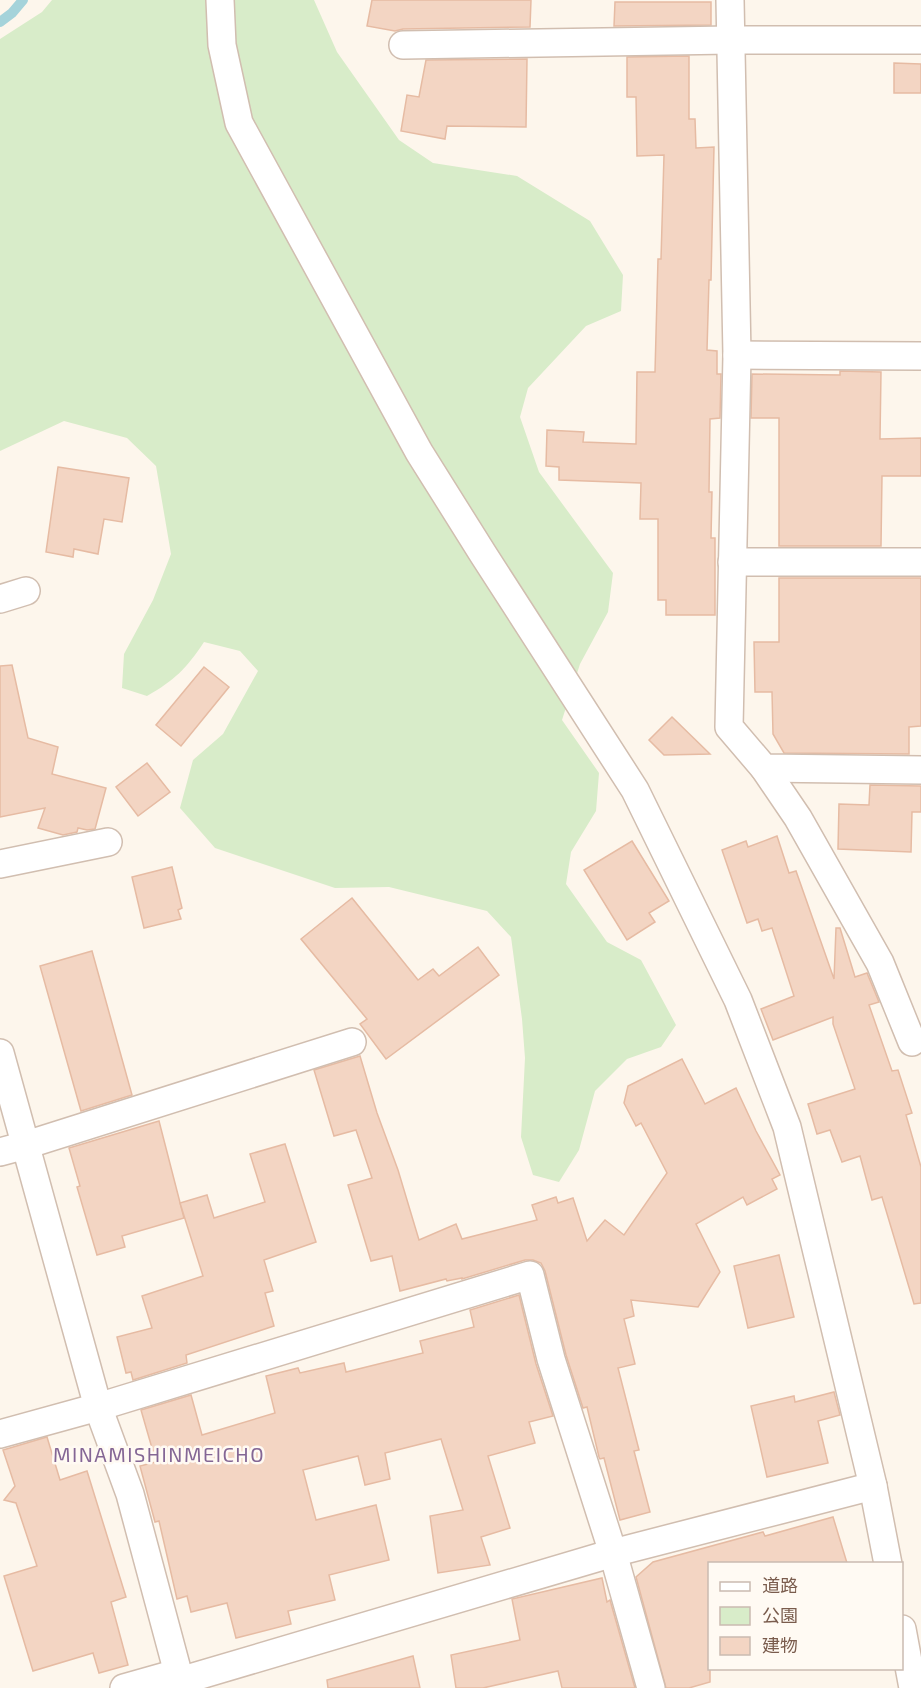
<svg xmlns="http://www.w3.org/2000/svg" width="921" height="1688" font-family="'Exo 2','Noto Sans JP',sans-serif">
<rect width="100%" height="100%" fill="#fdf6ec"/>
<path fill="#d8ecc9" d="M 52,0 L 314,0 L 337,52 L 399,140 L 433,163 L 517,176 L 590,221 L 623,275 L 621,311 L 586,326 L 528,388 L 520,417 L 539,472 L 613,573 L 608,612 L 580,664 L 562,720 L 599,773 L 596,811 L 571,852 L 566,884 L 607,942 L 641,960 L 676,1025 L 661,1047 L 627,1059 L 595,1091 L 579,1150 L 559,1182 L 533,1175 L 521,1137 L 525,1058 L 522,1019 L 511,937 L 487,911 L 389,887 L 335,888 L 215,848 L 180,808 L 193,760 L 223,734 L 258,671 L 240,651 L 204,642 C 186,669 175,680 147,696 L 122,688 L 124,654 L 153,600 L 171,554 L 156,466 L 127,438 L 64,421 L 0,451 L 0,39 L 42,12 Z"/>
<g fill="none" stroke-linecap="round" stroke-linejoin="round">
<path stroke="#a5d3da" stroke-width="10" d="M 0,22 L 12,13 L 23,0"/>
</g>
<g fill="#f3d5c3" stroke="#e6bba3" stroke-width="1.5">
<path d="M 372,0 L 531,0 L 530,27 L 403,29 L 395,31 L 367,26 Z"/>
<path d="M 615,2 L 711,2 L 711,25 L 614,26 Z"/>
<path d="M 689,56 L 689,119 L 695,119 L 696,148 L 714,147 L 711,280 L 709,280 L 707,350 L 717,351 L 717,374 L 721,374 L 720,418 L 710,419 L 709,492 L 712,492 L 711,538 L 715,538 L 715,615 L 666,615 L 666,600 L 658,600 L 658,519 L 640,519 L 641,483 L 559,480 L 559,467 L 546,466 L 547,430 L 584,432 L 583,442 L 636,444 L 637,372 L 655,372 L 658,259 L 661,259 L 664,155 L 637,156 L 636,97 L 627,97 L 627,57 Z"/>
<path d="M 527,59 L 526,127 L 447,126 L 445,139 L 401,131 L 407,95 L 419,97 L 426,60 Z"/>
<path d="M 894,63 L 921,64 L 921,93 L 894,93 Z"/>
<path d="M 840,371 L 881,372 L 880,439 L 921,438 L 921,476 L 882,476 L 881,546 L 779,546 L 779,418 L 751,418 L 752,374 L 840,375 Z"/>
<path d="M 58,467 L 129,478 L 122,522 L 104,519 L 98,554 L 74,549 L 73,557 L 46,552 Z"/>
<path d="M 779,578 L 921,578 L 921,726 L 909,727 L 909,754 L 784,753 L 773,734 L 772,692 L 755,692 L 754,642 L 779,642 Z"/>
<path d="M 12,665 L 28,738 L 58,747 L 52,774 L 106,788 L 95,829 L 87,830 L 78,828 L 77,832 L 63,835 L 38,828 L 45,808 L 0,817 L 0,666 Z"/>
<path d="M 204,667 L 229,687 L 181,746 L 156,725 Z"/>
<path d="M 672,717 L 710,754 L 664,755 L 649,740 Z"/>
<path d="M 147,763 L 170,792 L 138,816 L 116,787 Z"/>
<path d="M 870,785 L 921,786 L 921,812 L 912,812 L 911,852 L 838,849 L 839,804 L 869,805 Z"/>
<path d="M 777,836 L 789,873 L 796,871 L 834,979 L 836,928 L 840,928 L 855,977 L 867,973 L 879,1002 L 869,1005 L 892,1071 L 898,1070 L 912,1113 L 906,1115 L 921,1167 L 921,1303 L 914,1304 L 882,1197 L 872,1200 L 860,1156 L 842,1162 L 830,1130 L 817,1134 L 808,1104 L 855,1089 L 833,1024 L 833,1017 L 773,1040 L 761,1009 L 794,996 L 772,928 L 762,931 L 758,919 L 747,923 L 722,850 L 746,841 L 748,847 Z"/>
<path d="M 632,841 L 669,901 L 649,913 L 655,922 L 627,940 L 584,870 Z"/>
<path d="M 172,867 L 182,908 L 178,910 L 181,919 L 144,928 L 132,877 Z"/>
<path d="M 352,898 L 418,980 L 433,969 L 439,976 L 478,947 L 499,975 L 386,1059 L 360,1024 L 367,1019 L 301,939 Z"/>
<path d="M 92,951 L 132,1095 L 81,1111 L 40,966 Z"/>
<path d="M 360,1056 L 377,1113 L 398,1170 L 419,1240 L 456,1224 L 462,1239 L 537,1220 L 532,1205 L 556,1197 L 558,1203 L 573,1198 L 587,1241 L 605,1220 L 624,1235 L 667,1173 L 641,1123 L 636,1126 L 624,1103 L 628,1086 L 682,1059 L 705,1104 L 736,1088 L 756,1131 L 780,1175 L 772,1179 L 777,1189 L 747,1205 L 743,1197 L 696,1224 L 720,1272 L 698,1307 L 631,1300 L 634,1316 L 624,1319 L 635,1364 L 618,1368 L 639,1450 L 634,1451 L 650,1512 L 620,1520 L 604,1458 L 600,1459 L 599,1457 L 587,1407 L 583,1408 L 566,1355 L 545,1271 L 541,1263 L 533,1260 L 525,1260 L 462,1279 L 462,1278 L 447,1281 L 446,1279 L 400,1291 L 392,1256 L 371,1261 L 348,1185 L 372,1178 L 356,1130 L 334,1136 L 314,1070 Z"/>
<path d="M 159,1121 L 184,1218 L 122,1236 L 125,1247 L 97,1255 L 77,1187 L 80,1186 L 69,1148 Z"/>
<path d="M 285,1144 L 316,1242 L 264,1260 L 273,1291 L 265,1293 L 274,1326 L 186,1355 L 187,1363 L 133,1380 L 131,1372 L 126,1373 L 117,1337 L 152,1328 L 142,1296 L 203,1276 L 180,1203 L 207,1195 L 214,1218 L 265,1202 L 250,1154 Z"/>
<path d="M 779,1255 L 794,1317 L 748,1328 L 734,1266 Z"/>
<path d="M 519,1295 L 536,1364 L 553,1416 L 529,1422 L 535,1443 L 488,1456 L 510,1528 L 481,1537 L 490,1565 L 438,1573 L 430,1516 L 463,1510 L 441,1439 L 385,1453 L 390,1479 L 365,1485 L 358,1456 L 303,1470 L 316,1520 L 376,1505 L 389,1560 L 329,1575 L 335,1600 L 288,1611 L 291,1624 L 236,1638 L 227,1603 L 191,1612 L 187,1596 L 177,1599 L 159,1521 L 155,1522 L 140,1466 L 156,1462 L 141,1410 L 191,1395 L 202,1435 L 275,1413 L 266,1376 L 298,1368 L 300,1373 L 344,1363 L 346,1372 L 423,1353 L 420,1341 L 474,1327 L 470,1310 Z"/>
<path d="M 834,1392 L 840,1415 L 818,1421 L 828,1463 L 767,1477 L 751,1406 L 794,1396 L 795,1402 Z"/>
<path d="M 47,1437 L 60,1480 L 87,1471 L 126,1597 L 111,1602 L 128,1665 L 99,1673 L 93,1653 L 33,1671 L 4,1576 L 37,1566 L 16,1503 L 4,1500 L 15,1486 L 3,1450 Z"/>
<path d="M 833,1517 L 847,1563 L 710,1563 L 710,1682 L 689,1688 L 666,1688 L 636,1577 L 653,1562 L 763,1532 L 765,1536 Z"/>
<path d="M 602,1578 L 607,1602 L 610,1600 L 635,1688 L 562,1688 L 558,1671 L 483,1688 L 456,1688 L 451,1655 L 520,1640 L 512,1599 Z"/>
<path d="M 413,1656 L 420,1688 L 328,1688 L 327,1680 Z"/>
</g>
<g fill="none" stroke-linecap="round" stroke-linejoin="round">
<g stroke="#d1beb0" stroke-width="30">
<g id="street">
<path d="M 220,0 L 222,45 L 239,123 L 419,452 L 483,554 L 635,790 L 738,1000 L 787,1127 L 873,1486 L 888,1564"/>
<path d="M 730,0 L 737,355 L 729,727 L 764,768 L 921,770"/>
<path d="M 403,45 L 731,40 L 921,40"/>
<path d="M 737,355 L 921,356"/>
<path d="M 732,562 L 921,562"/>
<path d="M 0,599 L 26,591"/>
<path d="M 764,768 L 798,818 L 880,963 L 912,1042"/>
<path d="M 0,864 L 108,842"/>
<path d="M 0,1053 L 98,1407 L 130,1494 L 182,1688"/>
<path d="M 0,1152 L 26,1145 L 352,1042"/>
<path d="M 0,1434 L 98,1407 L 530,1275 L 551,1359 L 613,1553 L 651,1688"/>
<path d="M 902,1629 L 913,1688"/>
<path d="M 124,1688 L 170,1675 L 180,1681 L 613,1553 L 873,1486"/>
</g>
</g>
<use href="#street" stroke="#fff" stroke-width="27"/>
</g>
<g text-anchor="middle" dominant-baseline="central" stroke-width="5" stroke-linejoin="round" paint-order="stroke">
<g font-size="20" letter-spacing="1.5" fill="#846695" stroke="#fffaf3">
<text x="159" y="1454">MINAMISHINMEICHO</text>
</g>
</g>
<rect x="708" y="1562" width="195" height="108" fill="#fffaf3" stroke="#cabbb1" stroke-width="1.5"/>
<rect x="720" y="1582" width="30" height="9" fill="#ffffff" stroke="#cabbb1" stroke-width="1.5"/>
<text x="762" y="1592" font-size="18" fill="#7a5c4d">道路</text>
<rect x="720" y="1607" width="30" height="18" fill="#d8ecc9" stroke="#cabbb1" stroke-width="1.5"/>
<text x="762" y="1622" font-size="18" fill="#7a5c4d">公園</text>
<rect x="720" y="1637" width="30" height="18" fill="#f3d5c3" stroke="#cabbb1" stroke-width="1.5"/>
<text x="762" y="1652" font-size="18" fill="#7a5c4d">建物</text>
</svg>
